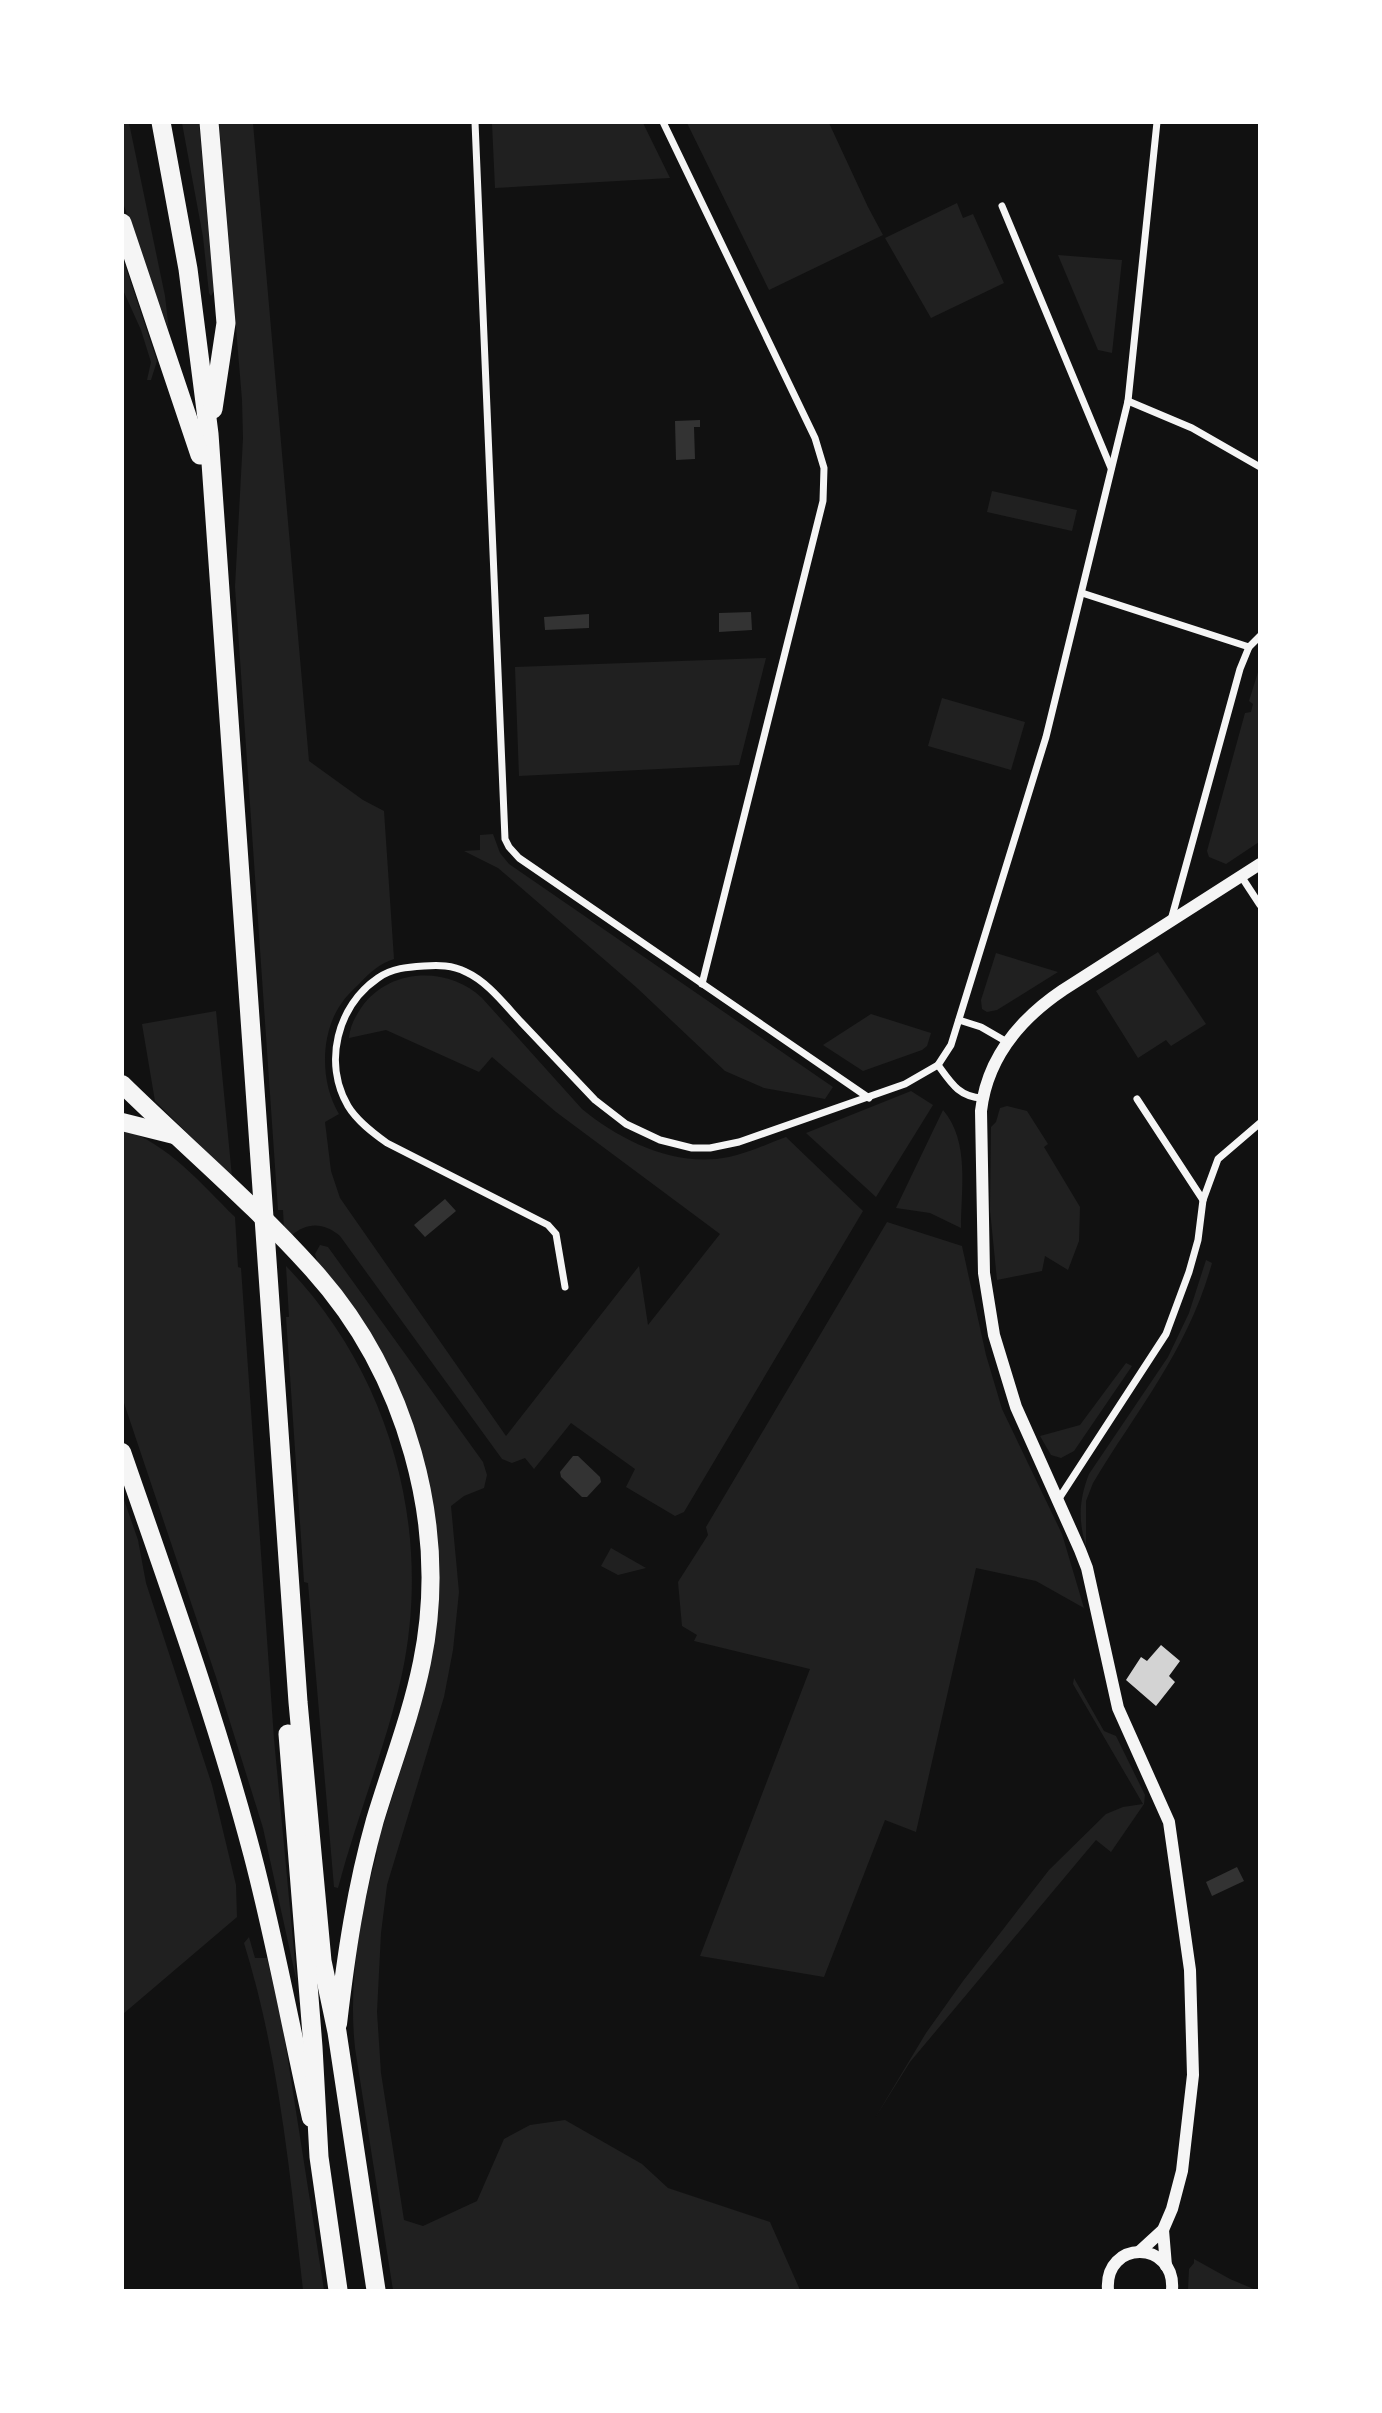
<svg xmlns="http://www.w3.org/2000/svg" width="1382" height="2413" font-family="'DM Sans',sans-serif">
<rect width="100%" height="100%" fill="#111"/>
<g fill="#202020">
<path d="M 122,123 L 129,123 L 165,296 L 169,331 L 123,203 Z"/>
<path d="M 182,123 L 199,123 L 214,291 L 211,296 L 209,293 L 203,237 Z"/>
<path d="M 219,123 L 253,123 L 309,761 L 363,800 L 384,811 L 394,959 C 379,964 370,972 359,984 C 353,990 346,996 341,1004 C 320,1034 320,1083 339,1114 L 325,1122 L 331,1171 L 340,1198 L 506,1436 L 639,1266 L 648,1325 L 720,1234 L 556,1112 L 492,1057 L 479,1072 L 386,1030 L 349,1038 C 350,1026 355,1017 361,1008 C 389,967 449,966 482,998 L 582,1109 C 621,1141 676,1168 729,1157 C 748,1153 767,1144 786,1137 L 863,1211 L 684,1512 L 675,1516 L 626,1487 L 635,1469 L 571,1423 L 534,1469 L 525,1458 L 512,1463 L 502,1459 L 340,1236 C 324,1222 306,1222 291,1236 L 284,1229 L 283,1210 L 278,1210 L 235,587 L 243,438 L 242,400 Z"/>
<path d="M 492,123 L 643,123 L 670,178 L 495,188 Z"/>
<path d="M 687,123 L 829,123 L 868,207 L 883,235 L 769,290 Z"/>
<path d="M 957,203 L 963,218 L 973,214 L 1004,283 L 931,318 L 885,238 Z"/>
<path d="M 1058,255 L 1122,260 L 1112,353 L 1098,350 Z"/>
<path d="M 123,259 L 157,361 L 151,380 L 147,380 L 151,362 L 141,330 L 123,290 Z"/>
<path d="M 992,491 L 1077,510 L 1072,531 L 987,512 Z"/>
<path d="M 766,658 L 739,765 L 519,776 L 515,667 Z"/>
<path d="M 1259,669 L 1259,842 L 1226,864 L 1209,857 L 1207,851 L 1245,713 L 1251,712 L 1253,704 L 1249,701 Z"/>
<path d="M 942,698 L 1025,722 L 1011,770 L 928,746 Z"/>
<path d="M 493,834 L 500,853 L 509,864 L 833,1087 L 825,1099 L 764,1088 L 725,1071 L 636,987 L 498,868 L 464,851 L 480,850 L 480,835 Z"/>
<path d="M 1158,952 L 1206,1024 L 1171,1046 L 1166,1040 L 1138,1058 L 1096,991 Z"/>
<path d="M 996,953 L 1058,972 L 997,1010 L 987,1012 L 982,1009 L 981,1000 Z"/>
<path d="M 216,1011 L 232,1177 L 155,1101 L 142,1024 Z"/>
<path d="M 871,1014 L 931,1033 L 927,1046 L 922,1050 L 863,1071 L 823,1045 Z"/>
<path d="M 911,1091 L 933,1105 L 876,1197 L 806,1133 Z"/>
<path d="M 1007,1106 L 1027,1111 L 1048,1144 L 1044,1147 L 1080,1207 L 1079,1241 L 1068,1270 L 1045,1256 L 1042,1271 L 997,1280 L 990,1210 L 991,1127 L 996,1122 L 1000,1108 Z"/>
<path d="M 943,1110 C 970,1141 961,1190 961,1228 L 930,1213 L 896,1208 Z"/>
<path d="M 122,1129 C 168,1143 202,1185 235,1217 L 238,1267 L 241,1268 L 274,1739 L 297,1983 L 263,1828 L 216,1677 L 123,1400 Z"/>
<path d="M 887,1222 L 962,1246 L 986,1355 L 1002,1409 L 1062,1534 L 1084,1608 L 1036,1581 L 976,1568 L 916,1832 L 885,1820 L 824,1977 L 700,1956 L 810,1669 L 694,1641 L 697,1635 L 682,1626 L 678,1582 L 708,1535 L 706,1527 Z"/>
<path d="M 320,1245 L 328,1247 L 483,1462 L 487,1475 L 484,1488 L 464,1496 L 451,1506 L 459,1592 L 453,1650 L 444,1697 L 387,1885 L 381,1933 L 377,2012 L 381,2073 L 404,2220 L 423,2226 L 477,2201 L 504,2139 L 530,2125 L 565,2120 L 642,2164 L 668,2188 L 770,2222 L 800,2290 L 393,2290 L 355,2048 C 348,1982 360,1916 377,1853 L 375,1851 L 414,1729 L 428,1674 L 438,1554 L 436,1528 L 422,1462 L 318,1264 L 315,1254 Z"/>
<path d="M 1206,1260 L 1212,1263 C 1188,1350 1138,1408 1093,1483 L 1086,1501 L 1086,1546 C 1078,1520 1079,1500 1089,1474 L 1168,1357 L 1189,1313 Z"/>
<path d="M 286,1266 C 390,1373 433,1529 402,1674 C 386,1747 357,1816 338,1888 L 334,1887 L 308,1583 L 304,1582 L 286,1317 L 289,1317 Z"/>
<path d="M 1126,1363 L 1132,1366 L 1074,1451 L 1061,1458 L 1051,1455 L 1040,1436 L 1080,1425 Z"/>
<path d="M 122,1494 L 138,1540 L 146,1583 L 212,1785 L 236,1885 L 237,1917 L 123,2014 Z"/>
<path d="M 611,1548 L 646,1568 L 618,1575 L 601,1566 Z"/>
<path d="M 1074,1678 L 1104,1731 L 1116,1736 L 1145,1795 L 1144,1804 L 1111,1852 L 1096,1840 L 1080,1859 L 910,2062 L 875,2118 L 926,2033 L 963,1981 L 1049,1870 L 1106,1814 L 1123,1807 L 1143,1804 L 1073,1684 Z"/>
<path d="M 249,1937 L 255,1958 L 267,1958 L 282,2022 L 324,2290 L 303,2290 C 290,2174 279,2056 244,1943 Z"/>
<path d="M 1194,2259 L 1230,2279 L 1256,2290 L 1188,2290 L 1189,2269 L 1194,2263 Z"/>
</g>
<g fill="#333">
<path d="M 700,420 L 700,427 L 694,427 L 695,459 L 676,460 L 675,421 Z"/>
<path d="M 751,612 L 752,630 L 719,632 L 719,613 Z"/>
<path d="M 589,614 L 589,628 L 545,630 L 544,617 Z"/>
<path d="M 445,1199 L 456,1211 L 425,1237 L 414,1225 Z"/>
<path d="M 573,1456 L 578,1456 L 600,1477 L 601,1482 L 587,1497 L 582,1497 L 561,1477 L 560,1472 Z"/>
<path d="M 1237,1867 L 1244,1881 L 1212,1896 L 1206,1882 Z"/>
</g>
<path fill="#d3d3d3" d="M 1161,1645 L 1180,1661 L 1169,1676 L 1175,1682 L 1156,1706 L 1126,1680 L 1141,1657 L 1147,1661 Z"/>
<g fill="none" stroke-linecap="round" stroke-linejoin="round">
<g stroke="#f5f5f5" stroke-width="7">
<path d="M 475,122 L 505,839 L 509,847 L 519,858 L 869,1098"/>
<path d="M 663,122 L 815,438 L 824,468 L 823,501 L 702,984"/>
<path d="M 1002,206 L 1111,468"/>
<path d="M 1128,401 L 1192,428 L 1260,467"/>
<path d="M 1082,593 L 1249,647"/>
<path d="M 1241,876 L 1260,905"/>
<path d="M 1171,920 L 1240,669 L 1249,647 L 1260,636"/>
<path d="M 959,1020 L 981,1027 L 1007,1042"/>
<path d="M 938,1065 C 951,1083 959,1097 982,1098"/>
<path d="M 1137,1099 L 1203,1200"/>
<path d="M 565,1287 L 556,1234 L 548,1225 L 387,1143 C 373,1133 357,1121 348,1106 C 323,1063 337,1006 378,978 C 392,968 408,967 424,966 C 439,965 452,965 466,972 C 488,982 505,1005 521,1022 C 546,1048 570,1074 595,1100 L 626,1124 L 660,1140 L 692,1148 L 710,1148 L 739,1142 L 905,1084 L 938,1065 L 951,1045 L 1046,737 L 1128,401 L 1157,122"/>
<path d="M 1058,1500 L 1166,1334 L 1189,1272 L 1198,1240 L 1203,1200 L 1218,1159 L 1260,1123"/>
</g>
<g stroke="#f5f5f5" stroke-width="12">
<path d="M 1163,2230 L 1166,2266"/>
<path d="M 1139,2252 L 1163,2230 L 1172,2209 L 1182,2171 L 1193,2075 L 1190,1970 L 1169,1822 L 1118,1708 L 1087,1568 L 1080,1550 L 1016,1407 L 994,1335 L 984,1273 L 981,1111 C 987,1058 1020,1019 1063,990 L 1260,864"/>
<path d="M 1108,2290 C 1104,2239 1176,2240 1172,2290"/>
</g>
<g stroke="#f5f5f5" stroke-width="18">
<path d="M 122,1084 C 185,1146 254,1204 313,1270 C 406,1373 450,1525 422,1662 C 411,1716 391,1767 375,1820 C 356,1887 346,1955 338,2024"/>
<path d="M 122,1122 L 174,1135"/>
<path d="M 122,1452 C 168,1585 216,1717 252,1853 C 275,1940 291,2029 311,2118"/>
</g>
<g stroke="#f5f5f5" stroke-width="19">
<path d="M 161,122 L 188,269 L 209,434 L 298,1702 L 322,1961 L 337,2032 L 376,2290"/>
<path d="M 209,122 L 226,323 L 213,409"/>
<path d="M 122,223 L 200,455"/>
<path d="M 288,1734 L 313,2047 L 319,2157 L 338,2290"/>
</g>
</g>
<rect width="1382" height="2413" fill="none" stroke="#ffffff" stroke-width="248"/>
</svg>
